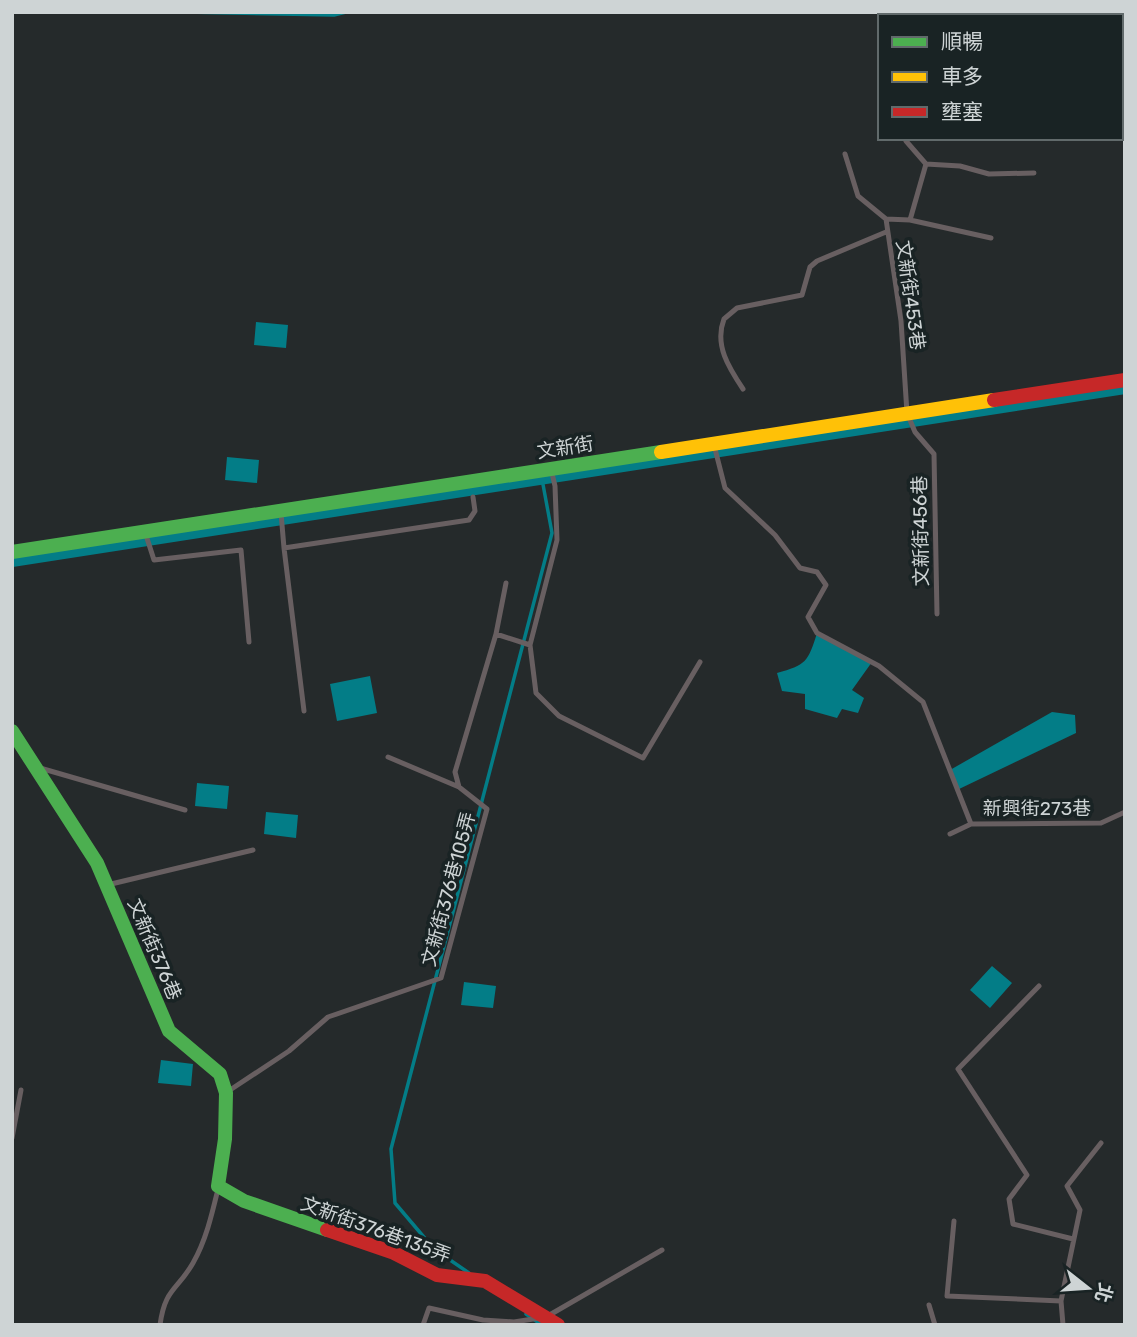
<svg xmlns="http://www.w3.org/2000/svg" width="1137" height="1337" font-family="Rubik,'Noto Sans TC',sans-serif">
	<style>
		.water { fill: #037d87 }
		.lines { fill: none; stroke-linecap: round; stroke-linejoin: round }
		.stream { stroke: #037d87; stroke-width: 3.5 }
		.canal { stroke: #037d87; stroke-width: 12 }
		.lane { stroke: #685f61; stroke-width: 5 }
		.fast { stroke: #4caf50; stroke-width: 14 }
		.slow { stroke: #ffc107; stroke-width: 14 }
		.jam { stroke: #c62828; stroke-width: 14 }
		.labels { text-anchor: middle; stroke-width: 7; stroke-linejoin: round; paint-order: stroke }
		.street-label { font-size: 19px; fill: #ced4d5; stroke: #192324 }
	</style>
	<rect width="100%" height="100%" fill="#252a2b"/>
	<path class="water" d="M 256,322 L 288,325 L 286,348 L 254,345 Z
		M 227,457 L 259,460 L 257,483 L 225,480 Z
		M 817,633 L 872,662 L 852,690 L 864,698 L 858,713 L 842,709 L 837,718 L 805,709 L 805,694 L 782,691 L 777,673 C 806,665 808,662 817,633 Z
		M 370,676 L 377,713 L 337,721 L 330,684 Z
		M 1052,712 L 1075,715 L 1076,733 L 957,790 L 950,770 Z
		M 197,783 L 229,786 L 227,809 L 195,806 Z
		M 266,812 L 298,815 L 296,838 L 264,834 Z
		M 992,966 L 1012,983 L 990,1008 L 970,990 Z
		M 464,982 L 496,986 L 493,1008 L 461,1005 Z
		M 161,1060 L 193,1064 L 191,1086 L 158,1083 Z"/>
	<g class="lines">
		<path class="stream" d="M 185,12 L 334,15 L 346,12
			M 469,1273 L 434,1249 L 395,1203 L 391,1149 L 552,533 L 542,479
			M 526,1314 L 542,1325"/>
		<path class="canal" d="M 12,561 L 1125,388"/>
		<path class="lane" d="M 906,141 L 926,164
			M 845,154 L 858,196 L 886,219 L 901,321 L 907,413 L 915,432 L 934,454 L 937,614
			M 886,219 L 910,220 L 991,238
			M 910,220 L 926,164 L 960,166 L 989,174 L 1034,173
			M 743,389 C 729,368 714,345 724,319 L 737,308 L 802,295 L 810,267 L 817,261 L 886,232
			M 714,445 L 725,488 L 775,535 L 800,568 L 817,572 L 826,585 L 808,617 L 817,633 L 879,666 L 923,702 L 971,824
			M 551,469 L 555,486 L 557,540 L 530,645 L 536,693 L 559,716 L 643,758 L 700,662
			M 281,513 L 284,548
			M 145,532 L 154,560 L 241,550 L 249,642
			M 496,634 L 530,645
			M 304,711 L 284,548 L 469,520 L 475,511 L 473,497
			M 388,757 L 459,787
			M 40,768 L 185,810
			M 950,834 L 971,824 L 1101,823 L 1125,812
			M 107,885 L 253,850
			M 1039,986 L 958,1069 L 1027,1175 L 1009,1199 L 1013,1224 L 1073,1239
			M 227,1092 L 289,1051 L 328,1017 L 441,978 L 487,809 L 459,787 L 455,772 L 496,634 L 506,583
			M 12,1138 L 21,1090
			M 954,1221 L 947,1296 L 1061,1301
			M 929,1305 L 935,1325
			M 160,1325 C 165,1288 177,1291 193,1263 C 206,1240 212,1214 218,1189
			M 423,1325 L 429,1308 L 483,1320 L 514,1322 L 546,1317 L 662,1250
			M 1063,1325 L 1061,1301 L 1080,1210 L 1067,1186 L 1101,1143"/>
		<path class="fast" d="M 12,552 L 661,452
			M 12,731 L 97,863 L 169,1031 L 220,1074 L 226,1093 L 225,1139 L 218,1186 L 244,1201 L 327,1230"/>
		<path class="slow" d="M 661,452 L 994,400"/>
		<path class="jam" d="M 994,400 L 1125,380
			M 327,1230 L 394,1253 L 437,1275 L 485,1281 L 558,1325"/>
	</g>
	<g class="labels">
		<g class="street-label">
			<text transform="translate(911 295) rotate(82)" y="7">文新街453巷</text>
			<text transform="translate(565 447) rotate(-9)" y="7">文新街</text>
			<text transform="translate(920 531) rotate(-91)" y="7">文新街456巷</text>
			<text x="1037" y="815">新興街273巷</text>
			<text transform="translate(448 889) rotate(-75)" y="7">文新街376巷105弄</text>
			<text transform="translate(155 949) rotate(67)" y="7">文新街376巷</text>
			<text transform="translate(376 1229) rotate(20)" y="7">文新街376巷135弄</text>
		</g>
	</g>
	<rect width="1137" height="1337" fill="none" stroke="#ced4d5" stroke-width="28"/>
	<rect x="878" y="14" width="245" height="126" fill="#192324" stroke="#616a6b" stroke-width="2"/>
	<rect x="892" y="37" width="35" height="10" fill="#4caf50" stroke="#616a6b" stroke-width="2"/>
	<text x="941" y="49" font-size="21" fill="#ced4d5">順暢</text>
	<rect x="892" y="72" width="35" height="10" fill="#ffc107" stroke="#616a6b" stroke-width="2"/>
	<text x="941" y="84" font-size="21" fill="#ced4d5">車多</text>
	<rect x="892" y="107" width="35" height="10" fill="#c62828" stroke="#616a6b" stroke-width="2"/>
	<text x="941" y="119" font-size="21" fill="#ced4d5">壅塞</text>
	<g transform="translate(1088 1288) rotate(107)" stroke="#192324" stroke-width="5" paint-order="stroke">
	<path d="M0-5L12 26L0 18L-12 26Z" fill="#ced4d5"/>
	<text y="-10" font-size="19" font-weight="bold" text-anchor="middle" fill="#ced4d5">北</text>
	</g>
</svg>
